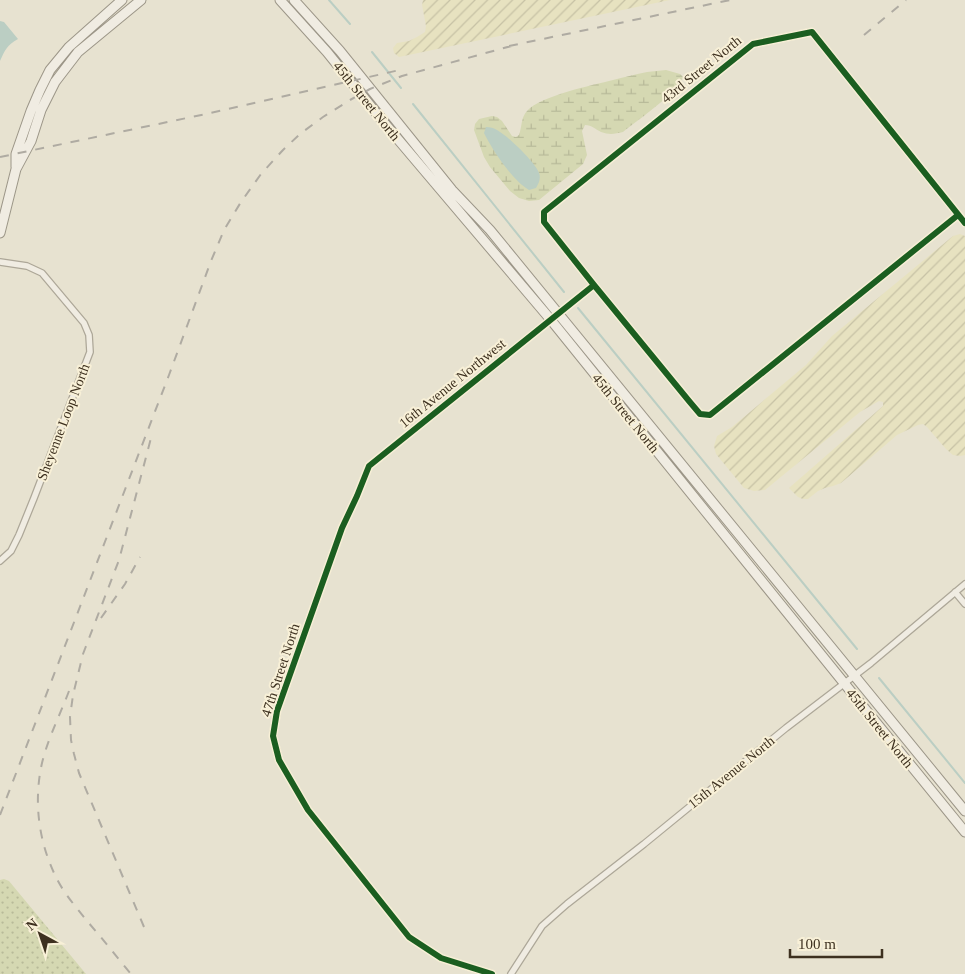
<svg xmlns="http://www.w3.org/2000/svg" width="965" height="974" font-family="Georgia,serif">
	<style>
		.farmland { fill: url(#farmland-furrows) }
		.grass { fill: url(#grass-dots) }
		.wetland { fill: url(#wetland-marsh) }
		.water { fill: #bbcec3 }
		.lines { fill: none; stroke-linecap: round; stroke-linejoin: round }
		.stream { stroke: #bbcec3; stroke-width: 2 }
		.street-casing { stroke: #ada798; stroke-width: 8 }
		.secondary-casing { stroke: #9c9688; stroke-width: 11 }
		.street { stroke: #f0ece2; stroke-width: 5.5 }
		.secondary { stroke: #f0ece2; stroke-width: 9 }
		.rail { stroke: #afaba2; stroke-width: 2; stroke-dasharray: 9 9; stroke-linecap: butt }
		.cycleway-casing { stroke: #f8f0d7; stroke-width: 9 }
		.cycleway { stroke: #1b5e20; stroke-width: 6 }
		.labels { text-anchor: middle; stroke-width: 4; stroke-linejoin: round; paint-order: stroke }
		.street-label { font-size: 14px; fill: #3d301f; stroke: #f8f0d7 }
	</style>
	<defs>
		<pattern id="farmland-furrows" width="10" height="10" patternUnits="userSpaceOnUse" patternTransform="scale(1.25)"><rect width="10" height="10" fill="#e7e2c0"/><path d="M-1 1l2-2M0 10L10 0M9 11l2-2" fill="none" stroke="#c7c2a5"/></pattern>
		<pattern id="grass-dots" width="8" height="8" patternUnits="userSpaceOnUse" patternTransform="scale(1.25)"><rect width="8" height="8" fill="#d5d8b2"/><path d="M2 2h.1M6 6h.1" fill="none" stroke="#b8ba99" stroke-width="1.8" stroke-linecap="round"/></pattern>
		<pattern id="wetland-marsh" width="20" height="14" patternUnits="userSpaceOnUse" patternTransform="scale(1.25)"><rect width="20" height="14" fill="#d5d8b2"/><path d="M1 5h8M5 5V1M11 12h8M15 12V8" fill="none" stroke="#b8ba99"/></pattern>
	</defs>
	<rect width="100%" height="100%" fill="#e7e2d0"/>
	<path class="farmland" d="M 423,0 L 670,0 L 399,57 L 394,53 L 393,48 L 397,43 L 409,41 L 417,37 L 425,32 L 426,26 L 422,5 Z
		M 960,234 L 965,236 L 965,455 L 960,456 L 953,455 L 946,449 L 927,427 L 923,424 L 918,425 L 897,435 L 841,483 L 833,486 L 825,488 L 818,491 L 808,499 L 803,499 L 798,497 L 789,488 L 883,406 L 883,402 L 879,401 L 860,412 L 765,490 L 754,491 L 744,488 L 716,454 L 714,446 L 717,436 L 732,427 L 806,365 L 832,336 L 953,236 Z"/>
	<path class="grass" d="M 4,879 L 9,881 L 86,974 L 0,974 L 0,880 Z"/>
	<path class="wetland" d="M 666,70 L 680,74 L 683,77 C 677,93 638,120 623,132 C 615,134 609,135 601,132 C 595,129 592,125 585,125 L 582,131 L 587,155 L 583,164 L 539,200 L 529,201 L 519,198 L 510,191 L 490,167 L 484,157 L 474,130 L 475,124 L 479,119 L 492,116 L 497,117 L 502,121 L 512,136 L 516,137 L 519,135 C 522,127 521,117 527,111 C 540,96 593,85 613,80 C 625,77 636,74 647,72 C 653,71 660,71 666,70 Z"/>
	<path class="water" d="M 0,21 L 4,22 L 18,39 C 7,45 5,50 0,61 Z
		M 486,127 C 490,127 494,128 497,130 C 508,136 535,162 539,173 C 541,178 539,183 536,188 L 529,190 C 512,180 493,151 484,133 Z"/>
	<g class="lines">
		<path class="stream" d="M 329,0 L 350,24
			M 372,52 L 401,88
			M 413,104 L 564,292
			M 578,308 L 857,649
			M 879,678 L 965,783"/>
		<g class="street-casing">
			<path id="street" d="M 958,215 L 710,415 L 700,414 L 689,401 L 594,285 L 544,222 L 544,212 L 753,44 L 812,32 L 965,223
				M 0,262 L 27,266 L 42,273 L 84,323 L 89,335 L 90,352 L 34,498 L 19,535 L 11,551 L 0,561
				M 955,592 L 965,604
				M 492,974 L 441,958 L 409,937 L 308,810 L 279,760 L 273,736 L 277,711 L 342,528 L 357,496 L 369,466 L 594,285
				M 511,974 L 542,926 L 567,904 L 644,844 L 786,728 L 871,663 L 965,584"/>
		</g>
		<g class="secondary-casing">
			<path id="secondary" d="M 280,0 L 327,52 L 385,124 L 551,320 L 844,683 L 965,832
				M 294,0 L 340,51 L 452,190 L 490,230 L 965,811
				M 16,167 L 16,154 L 31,111 L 40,90 L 50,70 L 69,47 L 122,0
				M 0,233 L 16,169 L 31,141 L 41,110 L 55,82 L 78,52 L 141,0"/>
		</g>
		<use href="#street" class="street"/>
		<use href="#secondary" class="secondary"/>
		<path class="rail" d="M 864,35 L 906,0
			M 509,46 L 730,0
			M 0,157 L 206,114 L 404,69
			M 101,618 L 125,584 L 140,557
			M 69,691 C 60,715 48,738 42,763 C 33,803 39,845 58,881 C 66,896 77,908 87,921 C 102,938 116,956 131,974
			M 0,815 L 169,375 L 211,261 L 224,230 L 241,202 L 261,174 L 283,150 L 300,134 L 323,117 L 350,100 L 370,89 L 402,76 L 515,45
			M 144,927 L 79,773 L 74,754 L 71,740 L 70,717 L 73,695 L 83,654 L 119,560 L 151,438"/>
		<g class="cycleway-casing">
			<path id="cycleway" d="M 958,215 L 710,415 L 700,414 L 689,401 L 594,285 L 544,222 L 544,212 L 753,44 L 812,32 L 965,223
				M 492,974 L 441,958 L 409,937 L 308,810 L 279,760 L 273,736 L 277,711 L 342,528 L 357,496 L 369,466 L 594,285"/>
		</g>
		<use href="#cycleway" class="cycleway"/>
	</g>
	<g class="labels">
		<g class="street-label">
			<text transform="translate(701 69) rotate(-39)" y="5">43rd Street North</text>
			<text transform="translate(367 101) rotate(51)" y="5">45th Street North</text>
			<text transform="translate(452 383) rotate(-39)" y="5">16th Avenue Northwest</text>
			<text transform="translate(626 413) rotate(51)" y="5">45th Street North</text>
			<text transform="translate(63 422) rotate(-69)" y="5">Sheyenne Loop North</text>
			<text transform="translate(280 670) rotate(-72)" y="5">47th Street North</text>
			<text transform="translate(880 728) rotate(51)" y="5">45th Street North</text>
			<text transform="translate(731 772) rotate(-39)" y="5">15th Avenue North</text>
		</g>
	</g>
	<g transform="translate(40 934) rotate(320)" stroke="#f8f0d7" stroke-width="4" paint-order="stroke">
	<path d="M0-4L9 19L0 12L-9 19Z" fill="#3d301f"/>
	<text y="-8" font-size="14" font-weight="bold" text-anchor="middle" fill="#3d301f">N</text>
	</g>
	<path d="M790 949v8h92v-8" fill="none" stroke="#3d301f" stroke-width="2.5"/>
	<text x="798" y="949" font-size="15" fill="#3d301f" stroke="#f8f0d7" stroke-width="4" paint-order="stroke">100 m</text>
</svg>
